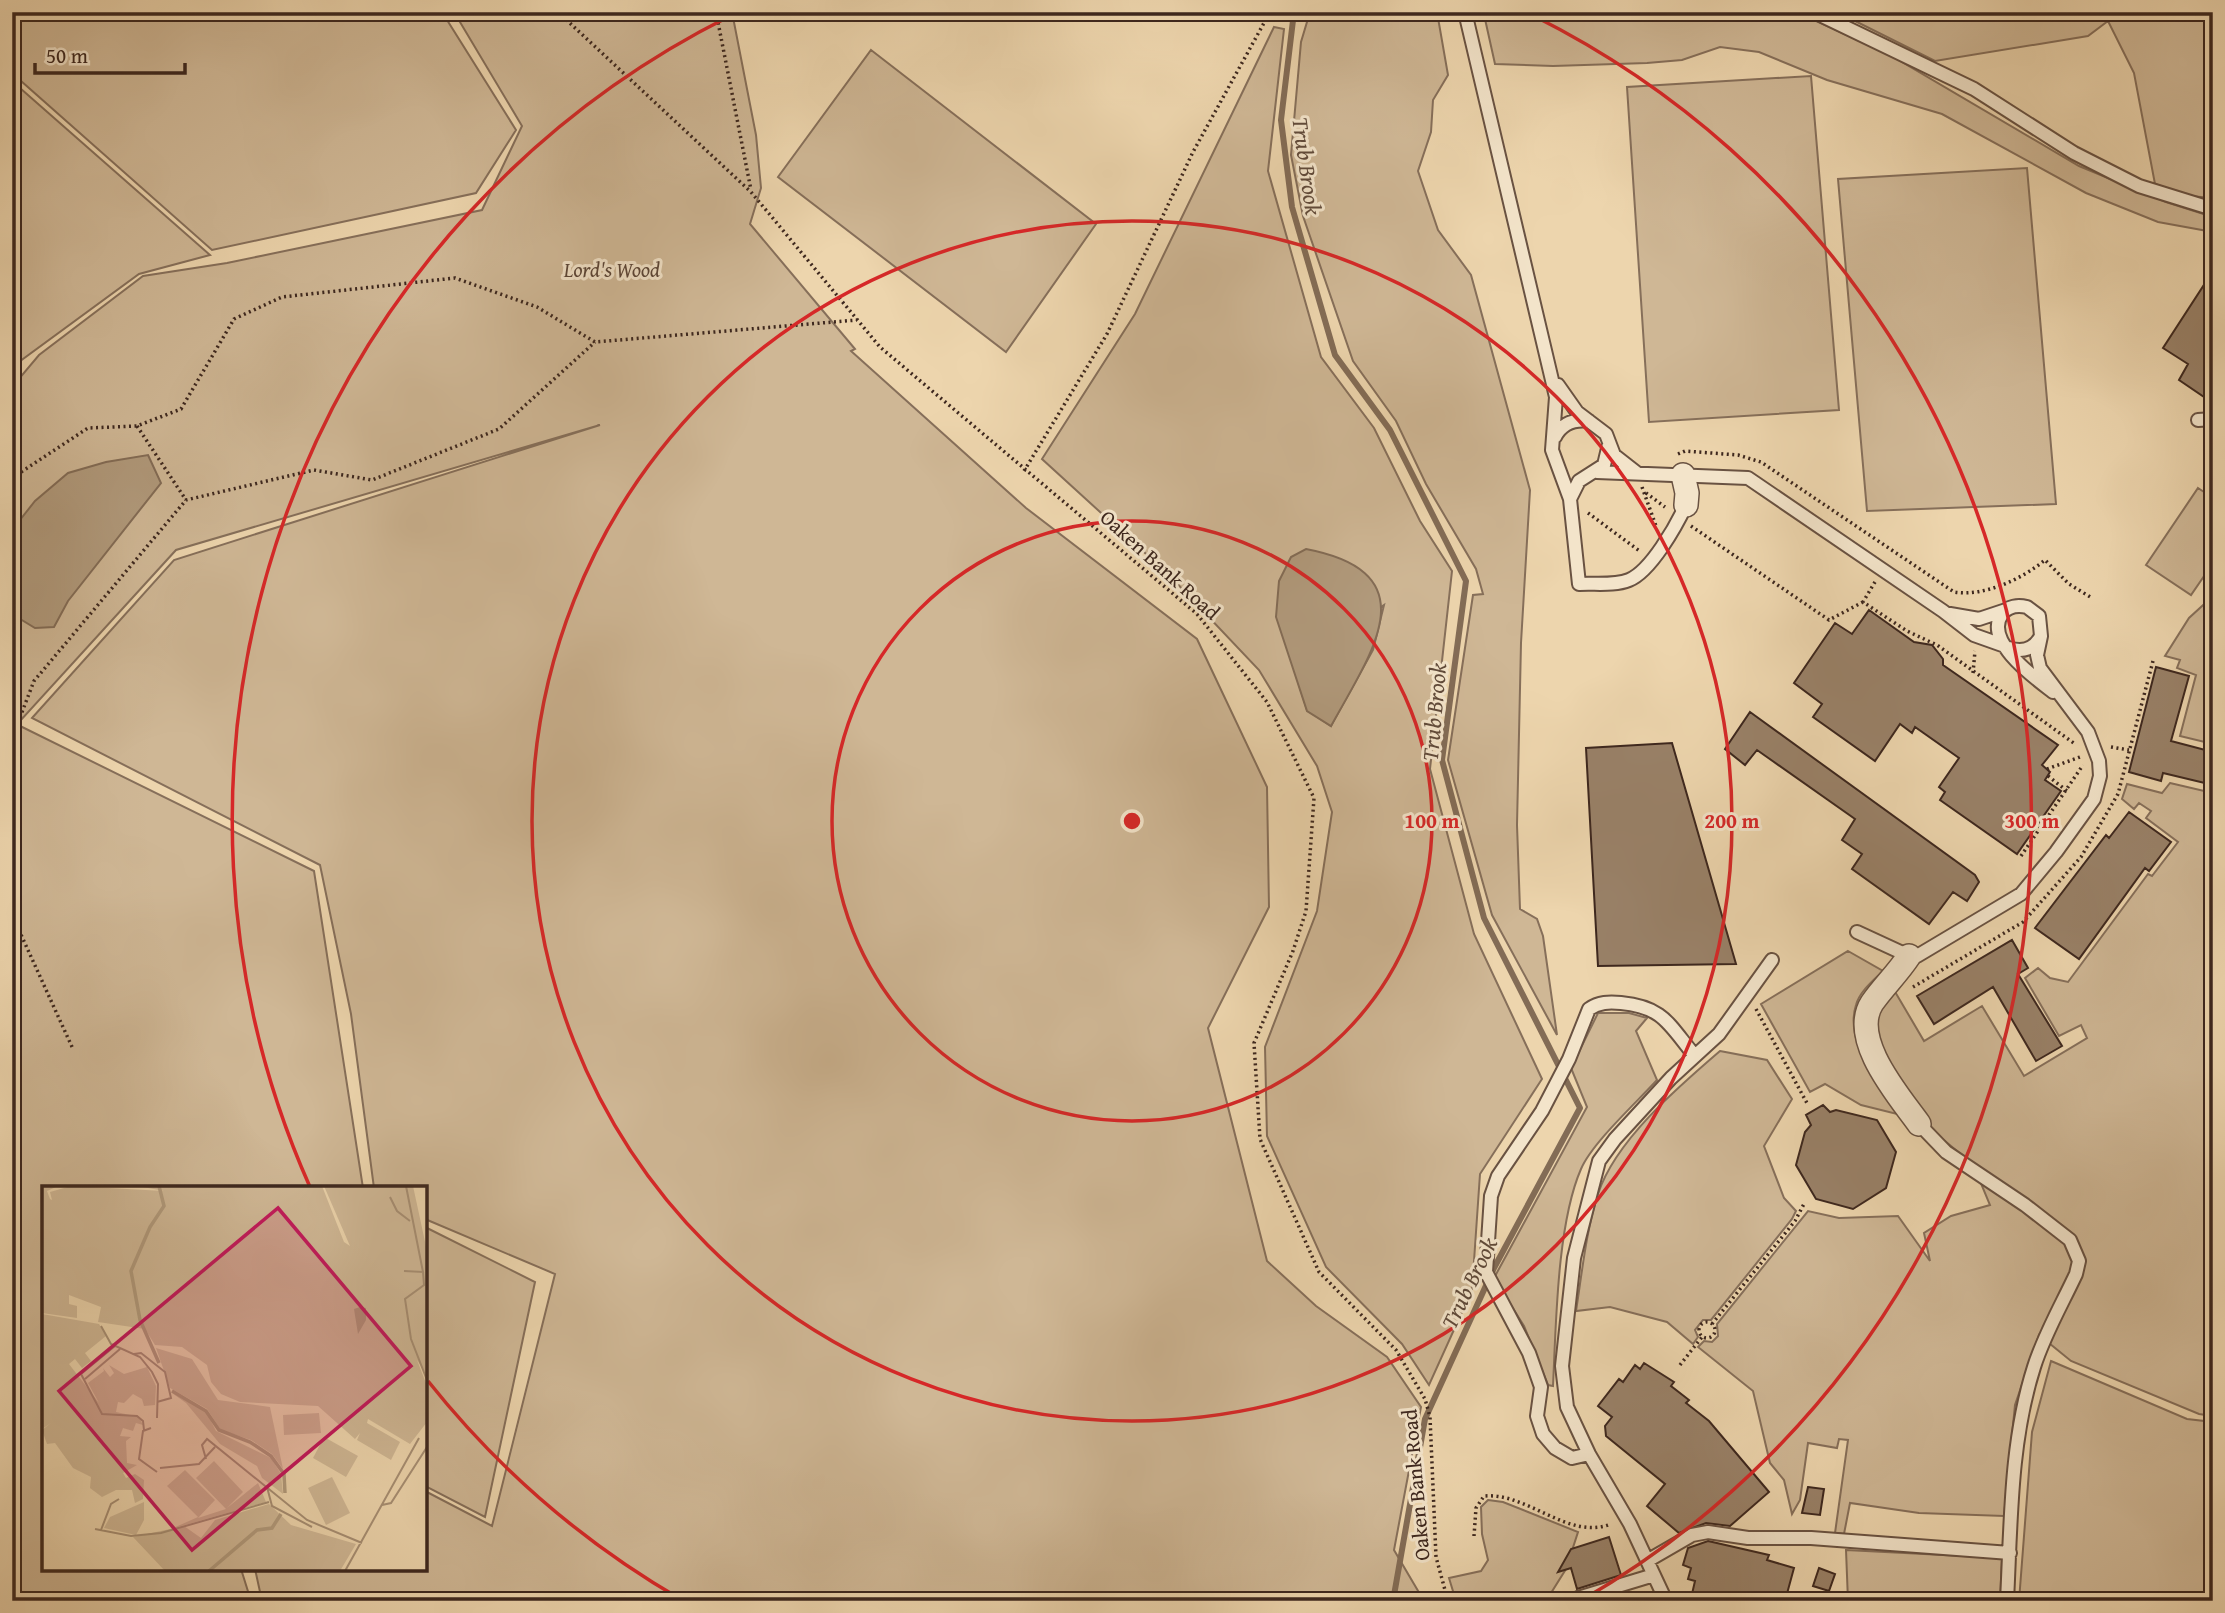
<svg xmlns="http://www.w3.org/2000/svg" width="2225" height="1613" font-family="'Gentium Book Plus',serif">
	<style>
		.green { fill: #cfb795; stroke: #866f5a; stroke-width: 2; fill-rule: evenodd }
		.water { fill: #b19a7c; stroke: #836c56; stroke-width: 2 }
		.lines { fill: none; stroke-linecap: round; stroke-linejoin: round }
		.stream { stroke: #836c56; stroke-width: 6 }
		.building { fill: #998168; stroke: #3d271e; stroke-width: 2 }
		.lane-casing { stroke: #695242; stroke-width: 16 }
		.street-casing { stroke: #695242; stroke-width: 26 }
		.path { stroke: #3d271e; stroke-width: 3.5; stroke-dasharray: 2 3.5; stroke-linecap: butt }
		.lane { stroke: #f3e4ca; stroke-width: 12 }
		.street { stroke: #f3e4ca; stroke-width: 23 }
		.ring { fill: none; stroke: #d62828; stroke-width: 3.5 }
		.labels { text-anchor: middle; stroke-width: 6; stroke-linejoin: round; paint-order: stroke }
		.park-label { font-size: 21px; font-style: italic; fill: #5a4436; stroke: #f3e4ca }
		.street-label { font-size: 21px; fill: #3d271e; stroke: #f3e4ca }
		.water-label { font-size: 23px; font-style: italic; fill: #604a3a; stroke: #f3e4ca }
		.inset-river { fill: none; stroke: #b19a7c; stroke-width: 3.5 }
		.inset-road { fill: none; stroke: #a78f74; stroke-width: 2 }
		.view { fill: #c2185b; fill-opacity: 0.15; stroke: #c2185b; stroke-width: 3.5 }
		.inset-edge { fill: none; stroke: #3d271e; stroke-width: 3.5 }
		.centre { fill: #d62828; stroke: #f3e4ca; stroke-width: 3.5 }
		.ring-label { font-size: 21px; text-anchor: middle; font-weight: bold; fill: #d62828; stroke: #f3e4ca; stroke-width: 6; stroke-linejoin: round; paint-order: stroke }
	</style>
	<rect width="100%" height="100%" fill="#edd5ad"/>
	<filter id="stains"><feTurbulence type="fractalNoise" baseFrequency=".00286" numOctaves="4"/><feColorMatrix values="0 0 0 0 .2 0 0 0 0 .09 0 0 0 0 .02 0 0 0 .5 -.17"/></filter>
	<radialGradient id="worn" r=".72"><stop offset=".6" stop-color="#630" stop-opacity="0"/><stop offset="1" stop-color="#630" stop-opacity=".3"/></radialGradient>
	<path class="green" d="M 12,12 L 442,12 L 516,130 L 476,193 L 212,250 L 12,73 Z
		M 454,12 L 732,12 L 756,135 L 761,188 L 750,224 L 855,349 L 851,351 L 1026,508 L 1197,639 L 1267,787 L 1269,907 L 1208,1028 L 1267,1261 L 1316,1306 L 1387,1357 L 1421,1407 L 1394,1550 L 1424,1601 L 262,1601 L 255,1569 L 425,1569 L 425,1491 L 492,1526 L 555,1274 L 425,1219 L 425,1188 L 374,1188 L 351,1014 L 320,865 L 32,718 L 174,560 L 600,425 L 176,550 L 21,720 L 21,630 L 12,628 L 12,387 L 39,355 L 143,276 L 227,263 L 482,210 L 522,126 Z
		M 1310,12 L 1437,12 L 1448,75 L 1433,100 L 1431,132 L 1418,171 L 1438,230 L 1471,275 L 1530,490 L 1521,643 L 1517,825 L 1520,909 L 1537,919 L 1543,936 L 1557,1035 L 1492,915 L 1448,760 L 1473,595 L 1483,594 L 1476,569 L 1426,484 L 1396,421 L 1353,361 L 1303,216 L 1291,155 L 1301,42 Z
		M 1488,12 L 1797,12 L 1890,55 L 2079,166 L 2166,202 L 2213,217 L 2213,232 L 2158,222 L 2086,193 L 1942,114 L 1827,80 L 1759,52 L 1720,47 L 1682,60 L 1647,63 L 1553,66 L 1495,64 L 1485,19 Z
		M 1837,12 L 2213,12 L 2213,198 L 2189,196 L 2155,184 L 2134,73 L 2108,21 L 2088,36 L 1935,61 Z
		M 1274,27 L 1284,29 L 1268,171 L 1321,357 L 1374,428 L 1420,521 L 1452,571 L 1430,769 L 1474,934 L 1542,1079 L 1480,1174 L 1472,1290 L 1429,1385 L 1402,1344 L 1326,1267 L 1267,1136 L 1265,1047 L 1317,911 L 1332,812 L 1317,766 L 1259,670 L 1168,574 L 1042,459 L 1135,314 ZM 1384,605 L 1373,650 L 1331,726 L 1307,710 L 1293,666 Z
		M 871,50 L 1096,224 L 1006,352 L 778,177 Z
		M 1811,76 L 1839,410 L 1649,422 L 1627,87 Z
		M 12,81 L 210,255 L 139,274 L 12,367 Z
		M 2027,168 L 2056,504 L 1867,511 L 1838,179 Z
		M 2198,488 L 2213,498 L 2213,563 L 2191,595 L 2146,565 Z
		M 2213,596 L 2213,744 L 2180,736 L 2196,675 L 2177,668 L 2180,660 L 2165,656 L 2189,618 Z
		M 12,722 L 314,871 L 363,1188 L 44,1188 L 44,1569 L 241,1569 L 251,1601 L 12,1601 Z
		M 2170,783 L 2213,793 L 2213,1416 L 2199,1414 L 2071,1361 L 2039,1335 L 2015,1405 L 2004,1516 L 1919,1513 L 1850,1503 L 1844,1534 L 1835,1533 L 1848,1440 L 1839,1439 L 1837,1448 L 1808,1443 L 1800,1500 L 1792,1514 L 1784,1480 L 1770,1463 L 1753,1391 L 1698,1347 L 1704,1341 L 1712,1342 L 1718,1336 L 1717,1324 L 1808,1211 L 1839,1218 L 1898,1216 L 1930,1261 L 1924,1233 L 1951,1216 L 1990,1205 L 1973,1164 L 1923,1123 L 1878,1057 L 1871,1021 L 1894,990 L 1924,1041 L 1982,1006 L 2024,1076 L 2087,1038 L 2081,1025 L 2059,1036 L 2025,978 L 2038,968 L 2050,978 L 2068,982 L 2148,874 L 2152,876 L 2178,842 L 2146,818 L 2151,811 L 2139,803 L 2134,809 L 2122,799 L 2127,784 L 2162,793 Z
		M 1848,951 L 1883,971 C 1874,980 1860,991 1856,1005 C 1844,1042 1879,1084 1897,1114 L 1861,1105 L 1825,1084 L 1810,1092 L 1761,1004 Z
		M 1598,1013 L 1629,1013 L 1647,1018 L 1636,1031 L 1657,1080 C 1637,1102 1592,1143 1581,1169 C 1557,1224 1556,1325 1553,1386 L 1548,1385 L 1524,1326 L 1494,1278 L 1587,1107 L 1571,1068 Z
		M 1720,1051 L 1767,1060 L 1792,1099 L 1764,1146 L 1784,1198 L 1796,1211 L 1792,1219 L 1711,1320 L 1703,1320 L 1695,1330 L 1698,1337 L 1693,1344 L 1667,1322 L 1610,1307 L 1576,1311 C 1582,1273 1586,1231 1598,1194 C 1615,1141 1678,1087 1720,1051 Z
		M 425,1227 L 535,1282 L 485,1517 L 425,1486 Z
		M 2051,1361 L 2187,1419 L 2213,1422 L 2213,1601 L 2019,1601 L 2032,1432 Z
		M 1488,1500 L 1503,1502 L 1578,1532 L 1566,1569 L 1546,1601 L 1456,1601 L 1449,1578 L 1481,1571 L 1488,1560 L 1482,1534 L 1481,1507 Z
		M 1846,1550 L 2002,1558 L 2000,1601 L 1848,1601 Z"/>
	<path class="water" d="M 148,455 L 161,483 L 68,601 L 54,627 L 35,628 L 12,614 L 12,530 L 35,501 L 68,473 L 106,462 Z
		M 1306,549 C 1431,573 1371,653 1331,726 L 1307,711 L 1276,617 L 1279,581 L 1291,557 Z"/>
	<g class="lines">
		<path class="stream" d="M 1294,12 L 1281,120 L 1292,207 L 1335,355 L 1390,430 L 1466,581 L 1442,760 L 1484,918 L 1580,1108 L 1494,1268 L 1425,1419 L 1393,1601"/>
	</g>
	<path class="building" d="M 2213,271 L 2213,403 L 2179,380 L 2188,364 L 2163,348 Z
		M 1869,610 L 1914,642 L 1932,645 L 1943,659 L 1943,665 L 2058,745 L 2042,765 L 2050,772 L 2045,780 L 2061,791 L 2017,854 L 1940,800 L 1945,792 L 1939,787 L 1959,758 L 1915,727 L 1912,733 L 1900,724 L 1875,761 L 1813,717 L 1822,704 L 1794,683 L 1835,623 L 1852,634 Z
		M 2156,667 L 2189,676 L 2171,741 L 2213,752 L 2213,785 L 2163,773 L 2161,781 L 2129,772 Z
		M 1750,712 L 1975,875 L 1979,882 L 1967,901 L 1953,892 L 1929,924 L 1852,869 L 1862,854 L 1842,840 L 1855,819 L 1757,750 L 1745,765 L 1725,749 Z
		M 1672,743 L 1736,964 L 1598,966 L 1586,748 Z
		M 2129,812 L 2171,842 L 2149,871 L 2145,868 L 2079,959 L 2035,928 L 2106,835 L 2109,838 Z
		M 2012,940 L 2028,968 L 2018,974 L 2062,1046 L 2036,1061 L 1993,987 L 1934,1024 L 1917,996 Z
		M 1823,1105 L 1830,1112 L 1836,1110 L 1877,1120 L 1896,1152 L 1886,1188 L 1853,1209 L 1816,1199 L 1796,1165 L 1805,1132 L 1811,1125 L 1806,1115 Z
		M 1644,1363 L 1674,1382 L 1671,1386 L 1689,1400 L 1686,1403 L 1709,1421 L 1769,1492 L 1730,1526 L 1706,1523 L 1679,1533 L 1647,1506 L 1665,1484 L 1606,1436 L 1605,1426 L 1612,1417 L 1598,1406 L 1619,1379 L 1623,1382 L 1635,1365 L 1640,1369 Z
		M 1808,1487 L 1824,1489 L 1820,1515 L 1802,1513 Z
		M 1609,1537 L 1621,1575 L 1577,1589 L 1571,1568 L 1558,1572 L 1571,1549 Z
		M 1708,1541 L 1769,1555 L 1767,1560 L 1794,1568 L 1785,1601 L 1717,1601 L 1692,1594 L 1695,1581 L 1688,1579 L 1691,1568 L 1683,1565 L 1688,1548 Z
		M 1819,1568 L 1835,1574 L 1829,1591 L 1813,1586 Z"/>
	<g class="lines">
		<g class="lane-casing">
			<path id="lane" d="M 1465,12 L 1556,397 L 1552,450 L 1570,499 L 1579,584 C 1595,583 1614,586 1629,580 C 1651,571 1676,526 1686,505
				M 1814,12 L 1974,89 L 2074,153 L 2139,186 L 2213,209
				M 1558,385 L 1577,412 L 1606,434 L 1614,455 L 1637,473
				M 2198,420 L 2213,419
				M 1555,437 C 1562,423 1574,419 1589,421
				M 1597,472 L 1748,478 L 1943,611 L 1974,635 L 2005,646
				M 1570,499 L 1579,481 L 1604,465 L 1609,444
				M 1950,614 L 1979,619 L 2006,610
				M 2009,648 C 2023,653 2034,649 2041,636 L 2039,616 L 2027,607 C 2018,605 2008,606 2002,614 C 1983,641 2035,678 2053,692
				M 1857,932 L 1909,956 L 1917,956 L 2021,894 L 2056,852 L 2094,799 L 2100,776 L 2099,761 L 2088,732 L 2040,668 L 2037,655 L 2041,636
				M 1919,1124 L 1946,1152 L 2025,1205 L 2070,1240 L 2079,1261 L 2076,1274 C 2062,1304 2044,1335 2034,1367 C 2010,1442 2011,1523 2007,1601
				M 1589,1454 L 1572,1458 L 1555,1448 L 1543,1434 L 1537,1416 L 1541,1387 L 1529,1353 L 1486,1272 L 1491,1196 L 1498,1176 L 1542,1111 L 1569,1059 L 1589,1009 C 1599,1002 1609,1002 1621,1003 C 1664,1007 1669,1025 1695,1056
				M 1647,1561 L 1692,1535 L 1708,1532 L 1748,1538 L 1811,1538 L 2010,1553
				M 1578,1598 L 1654,1575
				M 1665,1599 L 1686,1601
				M 1666,1601 L 1630,1524 L 1589,1454 L 1567,1407 L 1562,1366 L 1574,1258 L 1599,1161 L 1615,1139 L 1671,1078 L 1719,1034 L 1772,960"/>
		</g>
		<g class="street-casing">
			<path id="street" d="M 1683,475 L 1687,493 L 1686,505
				M 1909,956 C 1898,973 1883,987 1872,1003 C 1849,1039 1899,1096 1919,1124"/>
		</g>
		<path class="path" d="M 558,12 L 751,192 L 880,347 L 1197,614 L 1267,702 L 1314,798 L 1306,911 L 1293,951 L 1254,1043 L 1260,1139 L 1319,1272 L 1396,1350 L 1425,1399 L 1430,1417 L 1436,1557 L 1448,1601
			M 716,12 L 751,190
			M 137,426 L 186,500
			M 1678,454 L 1685,451 L 1738,455 L 1761,462 L 1954,592 C 1984,597 2022,579 2045,560 L 2069,584 L 2092,598
			M 1024,471 L 1107,334 L 1193,152 L 1270,12
			M 12,478 L 88,428 L 137,426 L 181,409 L 234,319 L 282,297 L 455,278 L 537,307 L 595,342 L 857,320
			M 1642,487 L 1656,526
			M 1646,493 L 1665,507
			M 1588,513 L 1641,552
			M 1691,526 L 1829,620 L 1863,602
			M 1875,582 L 1863,602 L 1907,631 L 1937,645 L 2075,744
			M 1973,673 L 1975,651
			M 12,738 L 34,681 L 186,500 L 314,470 L 372,480 L 499,429 L 595,342
			M 2111,747 L 2129,750
			M 2047,769 L 2080,757
			M 2048,776 L 2067,791
			M 2021,856 L 2083,765
			M 12,915 L 73,1049
			M 1913,987 L 2023,922 L 2081,857 L 2118,794 L 2153,661
			M 1756,1009 L 1808,1105
			M1699 1330a8 8 0 1 1 16 0a8 8 0 1 1-16 0Z
			M 1712,1324 L 1795,1221 L 1805,1202
			M 1680,1365 L 1702,1337
			M 1474,1536 L 1476,1508 L 1484,1496 C 1528,1492 1568,1541 1611,1524"/>
		<use href="#lane" class="lane"/>
		<use href="#street" class="street"/>
	</g>
	<g class="ring">
		<circle cx="1132" cy="821" r="300"/>
		<circle cx="1132" cy="821" r="600"/>
		<path d="M682 1600A900 900 0 0 1 428 1381M310 1187A900 900 0 0 1 730 16M1534 16A900 900 0 0 1 1582 1600"/>
	</g>
	<g class="labels">
		<g class="park-label">
			<text x="612" y="277">Lord's Wood</text>
		</g>
		<g class="street-label">
			<text transform="translate(1160 565) rotate(42)" y="7">Oaken Bank Road</text>
			<text transform="translate(1416 1485) rotate(-95)" y="7">Oaken Bank Road</text>
		</g>
		<g class="water-label">
			<text transform="translate(1307 166) rotate(82)" y="8">Trub Brook</text>
			<text transform="translate(1434 712) rotate(-85)" y="8">Trub Brook</text>
			<text transform="translate(1469 1283) rotate(-64)" y="8">Trub Brook</text>
		</g>
	</g>
	<g transform="translate(42 1186)">
		<rect width="385" height="385" fill="#edd5ad"/>
		<path d="M 0,0 L 14,1 L 5,5 L 8,13 L 10,14 L 8,6 L 29,0 L 122,5 L 96,0 L 280,0 L 302,56 L 308,60 L 282,0 L 371,0 L 385,65 L 385,190 L 375,174 L 385,200 L 385,236 L 368,258 L 326,233 L 325,237 L 358,256 L 349,274 L 315,254 L 318,247 L 313,253 L 276,220 L 198,216 L 179,208 L 169,196 L 165,179 L 140,161 L 113,159 L 103,143 L 56,136 L 59,121 L 27,109 L 27,118 L 35,120 L 35,132 L 0,127 ZM 0,128 L 57,138 L 64,150 L 43,167 L 49,175 L 40,182 L 33,173 L 27,178 L 57,217 L 46,197 L 62,185 L 61,182 L 68,191 L 72,187 L 67,179 L 82,188 L 105,181 L 114,200 L 113,219 L 102,220 L 100,213 L 91,208 L 82,217 L 76,216 L 74,226 L 97,231 L 101,239 L 94,237 L 91,245 L 81,242 L 78,250 L 89,251 L 84,255 L 85,277 L 95,279 L 81,287 L 84,292 L 93,288 L 102,294 L 101,313 L 93,317 L 90,304 L 74,304 L 60,311 L 48,302 L 49,291 L 31,282 L 13,257 L 5,258 L 0,244 L 9,237 L 0,243 ZM 114,162 L 150,173 L 176,214 L 228,221 L 241,283 L 230,268 L 209,254 L 179,244 L 165,223 L 128,202 ZM 130,207 L 164,225 L 174,245 L 229,272 L 239,288 L 241,308 L 220,292 L 215,280 L 178,258 L 144,217 ZM 277,227 L 279,247 L 242,249 L 241,229 ZM 282,251 L 316,270 L 304,291 L 271,272 ZM 172,275 L 201,306 L 185,322 L 216,297 L 224,316 L 129,343 L 156,331 L 125,300 L 143,284 L 173,314 L 156,332 L 184,323 L 154,292 ZM 290,291 L 308,327 L 284,339 L 266,302 ZM 102,316 L 102,334 L 94,349 L 62,342 L 68,331 ZM 227,318 L 249,339 L 314,358 L 298,385 L 123,385 L 91,351 L 142,340 L 159,352 L 173,334 Z" fill="#cfb795"/>
		<path d="M 318,121 L 324,122 L 324,134 L 316,148 L 312,123 Z" fill="#b19a7c"/>
		<path class="inset-river" d="M 117,177 L 98,134 L 89,85 L 108,41 L 122,20 L 117,0M 130,205 L 164,225 L 177,244 L 208,256 L 229,270 L 242,288 L 243,307M 167,385 L 215,344 L 230,342 L 239,328"/>
		<path class="inset-road" d="M 348,11 L 355,25 L 368,35M 362,85 L 381,86 L 364,0M 381,86 L 382,99 L 363,113 L 369,153 L 385,194M 59,140 L 69,158 L 98,171 L 110,186 L 116,198 L 115,232M 73,160 L 39,188 L 60,228 L 95,230 L 101,235 L 102,244M 92,168 L 99,167 L 123,186 L 129,212 L 115,216M 43,193 L 78,163M 109,242 L 101,245 L 97,273 L 115,286M 164,273 L 160,259 L 165,253 L 265,334 L 320,357M 118,282 L 157,278 L 173,261M 225,301 L 230,320 L 270,341M 340,319 L 349,317 L 385,261M 53,343 L 89,350 L 119,347 L 227,316M 59,344 L 69,318 L 77,313M 303,385 L 377,252"/>
		<path class="view" d="M 236,22 L 369,180 L 150,364 L 17,205 Z"/>
		<rect width="385" height="385" class="inset-edge"/>
	</g>
	<circle cx="1132" cy="821" r="10" class="centre"/>
	<g class="ring-label">
		<text x="1432" y="828">100 m</text>
		<text x="1732" y="828">200 m</text>
		<text x="2032" y="828">300 m</text>
	</g>
	<rect width="2225" height="1613" fill="none" stroke="#edd5ad" stroke-width="42"/>
	<rect x="14" y="14" width="2197" height="1585" fill="none" stroke="#3d271e" stroke-width="3.5"/>
	<rect x="21" y="21" width="2183" height="1571" fill="none" stroke="#3d271e" stroke-width="2"/>
	<path d="M35 63v10h150v-10" fill="none" stroke="#3d271e" stroke-width="3.5"/>
	<text x="46" y="63" font-size="21" fill="#3d271e" stroke="#f3e4ca" stroke-width="5" paint-order="stroke">50 m</text>
	<rect width="100%" height="100%" filter="url(#stains)"/>
	<rect width="100%" height="100%" fill="url(#worn)"/>
</svg>
